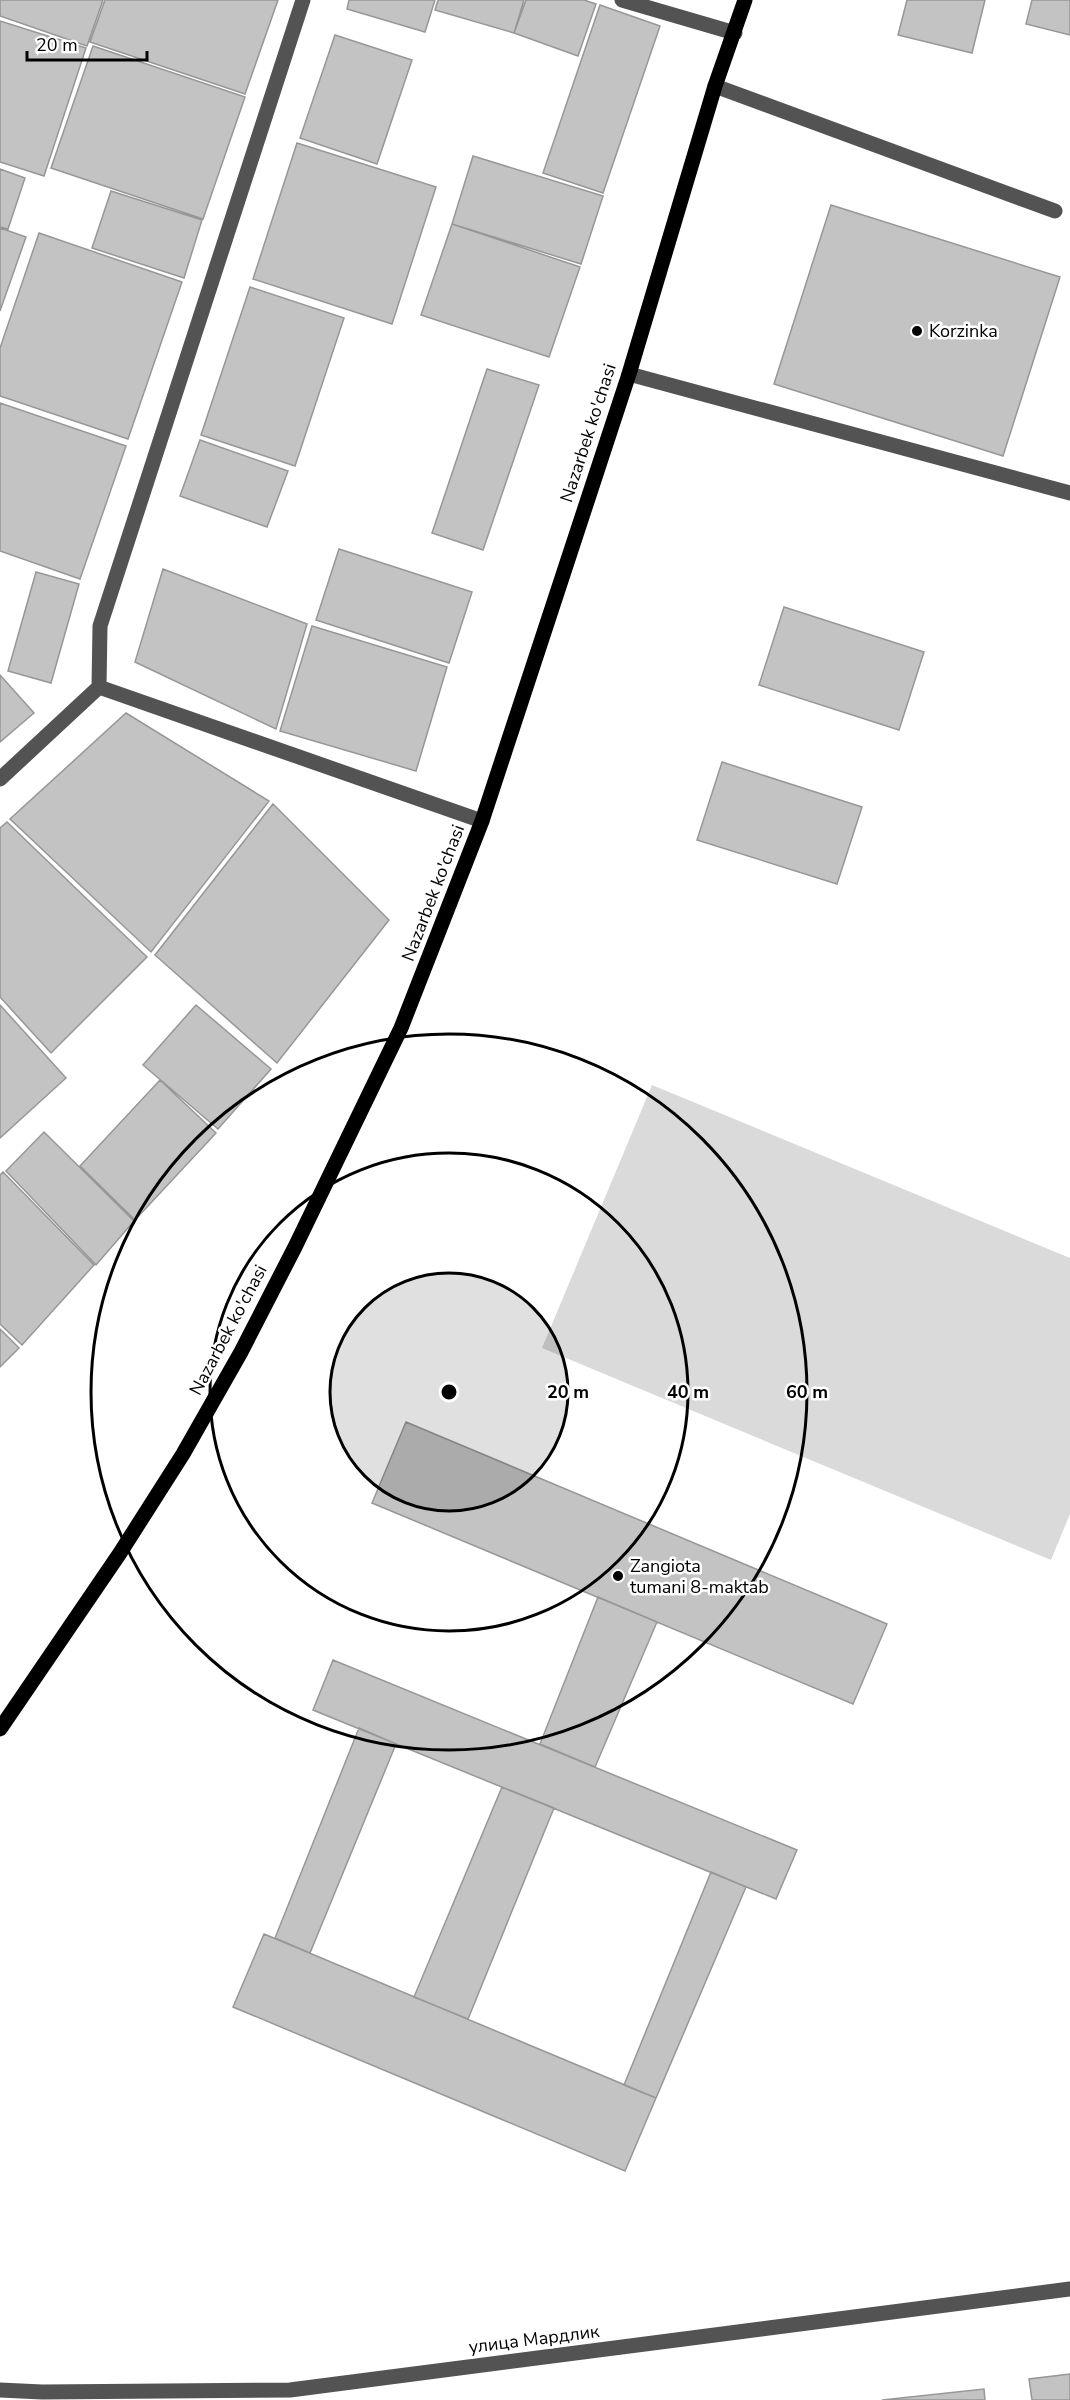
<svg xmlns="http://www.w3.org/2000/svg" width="1070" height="2400" font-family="'Nunito Sans',sans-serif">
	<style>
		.green { fill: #dadada }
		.building { fill: #c3c3c3; stroke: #979797; stroke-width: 1.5 }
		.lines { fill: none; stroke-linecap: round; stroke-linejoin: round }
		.minor { stroke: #535353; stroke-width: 15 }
		.major { stroke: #000; stroke-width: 15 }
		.ring { fill: none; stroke: #000; stroke-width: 3 }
		.poi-dot { fill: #000; stroke: #fff; stroke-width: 2 }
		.labels { text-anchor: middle; stroke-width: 5; stroke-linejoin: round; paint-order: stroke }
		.poi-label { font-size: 18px; fill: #000; stroke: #fff; text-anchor: start }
		.street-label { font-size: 18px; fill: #000; stroke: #fff }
		.centre { fill: #000; stroke: #fff; stroke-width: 3 }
		.ring-label { font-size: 18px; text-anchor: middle; font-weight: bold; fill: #000; stroke: #fff; stroke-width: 5; stroke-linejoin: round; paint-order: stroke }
	</style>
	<rect width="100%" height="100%" fill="#fff"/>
	<path class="green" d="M 652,1085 L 1070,1258 L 1070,1514 L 1051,1560 L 542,1348 Z"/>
	<path class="building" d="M 0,0 L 103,0 L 87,46 L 0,16 Z
		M 105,0 L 278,0 L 245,94 L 90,42 Z
		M 349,0 L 435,0 L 425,32 L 347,9 Z
		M 438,0 L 524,0 L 514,33 L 435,10 Z
		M 526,0 L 584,0 L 596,4 L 578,56 L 514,33 Z
		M 907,0 L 985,0 L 972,53 L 898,35 Z
		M 1032,0 L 1070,0 L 1070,35 L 1026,24 Z
		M 600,5 L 660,26 L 603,193 L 543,173 Z
		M 0,21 L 86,48 L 44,176 L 0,162 Z
		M 335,35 L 412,60 L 377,164 L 300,138 Z
		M 93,46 L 245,97 L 203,219 L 51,168 Z
		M 297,143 L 436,187 L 392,324 L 253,279 Z
		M 473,156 L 603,196 L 581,264 L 452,224 Z
		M 0,169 L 25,178 L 8,229 L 0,227 Z
		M 111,191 L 202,220 L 184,278 L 92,248 Z
		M 831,205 L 1060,277 L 1003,456 L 774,384 Z
		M 452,224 L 580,267 L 549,357 L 421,315 Z
		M 0,228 L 26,237 L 0,311 Z
		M 39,233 L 182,282 L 128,439 L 0,396 L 0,348 Z
		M 250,287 L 344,318 L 295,466 L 201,435 Z
		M 487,369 L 539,385 L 483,550 L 432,533 Z
		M 0,403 L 126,446 L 80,579 L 0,551 Z
		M 200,440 L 288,471 L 267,527 L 180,496 Z
		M 339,549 L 472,592 L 449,663 L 316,620 Z
		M 163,569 L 307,624 L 276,729 L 135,662 Z
		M 36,572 L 79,584 L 51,683 L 8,671 Z
		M 784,607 L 924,652 L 899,730 L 759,685 Z
		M 312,626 L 447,667 L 416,771 L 280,731 Z
		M 0,675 L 34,713 L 0,742 Z
		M 126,713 L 269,801 L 151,952 L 10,819 Z
		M 722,762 L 862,807 L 837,884 L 697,840 Z
		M 273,804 L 389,920 L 277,1063 L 155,955 Z
		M 7,822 L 147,957 L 51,1053 L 0,997 L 0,828 Z
		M 0,1005 L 66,1078 L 0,1138 Z
		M 196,1005 L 271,1069 L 218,1129 L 143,1065 Z
		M 160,1080 L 216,1133 L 135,1220 L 80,1166 Z
		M 44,1132 L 134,1221 L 96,1265 L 6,1171 Z
		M 3,1172 L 94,1265 L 22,1345 L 0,1324 L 0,1175 Z
		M 0,1329 L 19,1348 L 0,1367 Z
		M 406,1422 L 887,1624 L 853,1704 L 372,1503 Z
		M 598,1597 L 657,1622 L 595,1767 L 540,1744 Z
		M 333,1660 L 797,1850 L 776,1899 L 313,1710 Z
		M 359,1728 L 396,1744 L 310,1953 L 275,1938 Z
		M 502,1787 L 554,1808 L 468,2019 L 414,1997 Z
		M 711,1872 L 746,1887 L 656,2098 L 624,2085 Z
		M 264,1934 L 656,2098 L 625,2171 L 233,2007 Z
		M 1070,2374 L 1070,2400 L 1032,2400 L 1029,2379 Z
		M 984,2389 L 985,2400 L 882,2400 Z"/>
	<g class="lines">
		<path class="minor" d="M 303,0 L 100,626 L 99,687 L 482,821
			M 622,0 L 735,33
			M 715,86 L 1055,211
			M 629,374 L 1070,493
			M 0,779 L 99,687
			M 0,2390 L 42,2392 L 290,2390 L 1070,2289"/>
		<path class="major" d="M 0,1729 L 120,1553 L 183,1454 L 241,1352 L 295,1247 L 401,1028 L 482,821 L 629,374 L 715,86 L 745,0"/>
	</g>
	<circle cx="449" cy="1392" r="119" fill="#000" fill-opacity=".12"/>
	<g class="ring">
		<circle cx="449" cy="1392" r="119"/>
		<circle cx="449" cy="1392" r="239"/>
		<circle cx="449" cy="1392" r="358"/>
	</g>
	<g class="poi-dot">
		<circle cx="917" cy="331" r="6"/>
		<circle cx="618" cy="1576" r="6"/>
	</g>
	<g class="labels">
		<g class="poi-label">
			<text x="929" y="337">Korzinka</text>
			<text x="630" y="1572">Zangiota<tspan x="630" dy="21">tumani 8-maktab</tspan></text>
		</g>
		<g class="street-label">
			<text transform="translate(588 433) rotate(-72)" y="6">Nazarbek ko'chasi</text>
			<text transform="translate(433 893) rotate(-69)" y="6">Nazarbek ko'chasi</text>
			<text transform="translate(228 1330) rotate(-62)" y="6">Nazarbek ko'chasi</text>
			<text transform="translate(534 2339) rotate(-7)" y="6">улица Мардлик</text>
		</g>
	</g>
	<circle cx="449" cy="1392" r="9" class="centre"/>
	<g class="ring-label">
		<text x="568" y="1398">20 m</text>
		<text x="688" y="1398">40 m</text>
		<text x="807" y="1398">60 m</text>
	</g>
	<path d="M27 51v9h120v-9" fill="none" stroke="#000000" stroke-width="3"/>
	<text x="36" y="51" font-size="18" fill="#000000" stroke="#ffffff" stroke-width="4.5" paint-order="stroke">20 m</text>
</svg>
